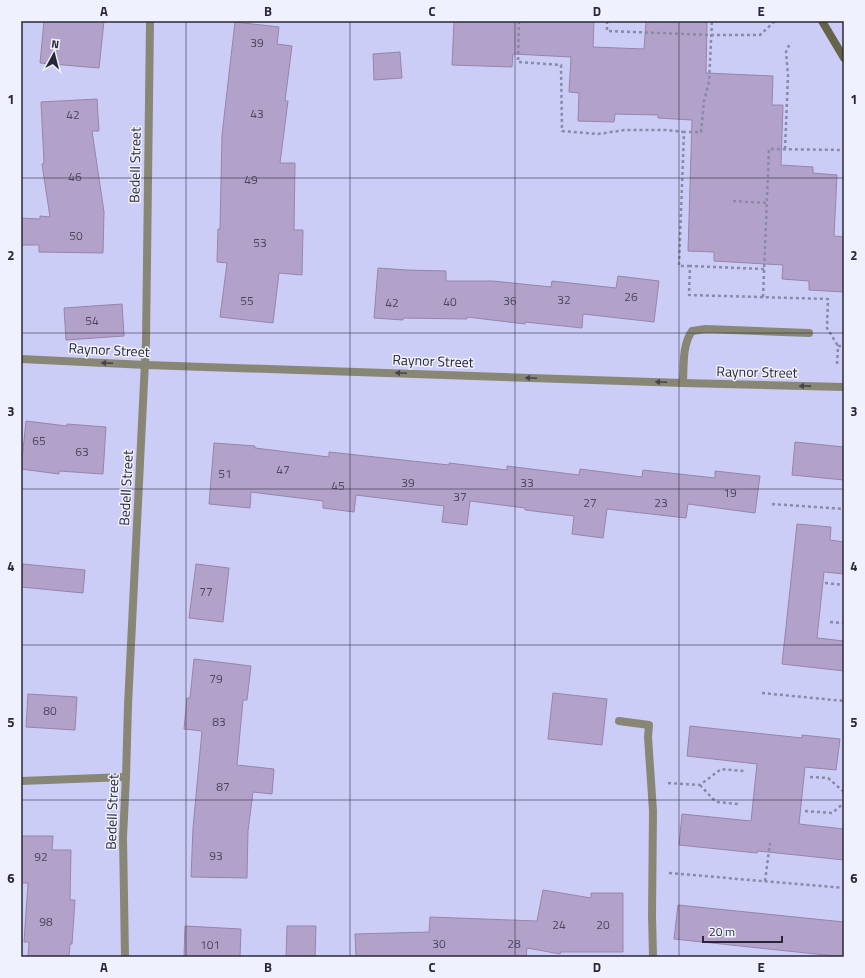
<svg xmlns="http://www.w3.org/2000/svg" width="865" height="978" font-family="'Titillium Web',sans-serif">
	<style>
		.building { fill: #b2a2c9; stroke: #9685ab }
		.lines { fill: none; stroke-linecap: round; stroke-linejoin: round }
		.path { stroke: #8989a9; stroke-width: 2.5; stroke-dasharray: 3 3; stroke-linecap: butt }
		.service { stroke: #888775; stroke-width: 8 }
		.minor { stroke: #888775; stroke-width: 8 }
		.tertiary { stroke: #888775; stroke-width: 8 }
		.secondary { stroke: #656349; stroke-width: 8 }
		.oneway { fill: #44444a }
		.grid { fill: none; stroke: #272737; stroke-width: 1; stroke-opacity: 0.55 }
		.labels { text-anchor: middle; stroke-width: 3; stroke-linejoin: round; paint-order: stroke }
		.number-label { font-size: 12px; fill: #4a465c }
		.street-label { font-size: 14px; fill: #272737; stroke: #f0f1fe }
		.neatline { fill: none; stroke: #272737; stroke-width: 1.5 }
		.grid-label { font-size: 13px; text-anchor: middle; font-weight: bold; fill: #272737 }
	</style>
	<rect width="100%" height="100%" fill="#cccdf7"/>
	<path class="building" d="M 44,21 L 104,21 L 99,68 L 40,63 Z
		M 454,21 L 594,21 L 593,47 L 644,49 L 646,21 L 707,21 L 706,73 L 773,76 L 772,105 L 783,105 L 781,165 L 813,167 L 813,173 L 837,175 L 834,236 L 844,237 L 844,292 L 809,290 L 809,281 L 782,279 L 783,265 L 714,261 L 714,252 L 688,251 L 692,120 L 658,118 L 658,115 L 615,114 L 614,122 L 578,121 L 579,93 L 569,92 L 571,57 L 513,54 L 512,67 L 452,65 Z
		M 235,22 L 279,27 L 277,44 L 292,46 L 285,101 L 288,101 L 280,163 L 295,163 L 294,230 L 303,230 L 302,275 L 279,273 L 273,323 L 220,317 L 227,263 L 217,262 L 218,229 L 220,229 L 222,135 Z
		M 400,52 L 402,78 L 374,80 L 373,54 Z
		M 97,99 L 99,131 L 92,131 L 104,212 L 103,253 L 39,252 L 39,245 L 21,245 L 21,218 L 40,219 L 40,216 L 50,217 L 42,164 L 44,163 L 41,102 Z
		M 378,268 L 407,270 L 446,271 L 446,281 L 493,281 L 551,287 L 552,281 L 616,288 L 618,276 L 659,281 L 654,322 L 583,314 L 582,328 L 525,322 L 525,324 L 467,317 L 467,319 L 403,318 L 403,320 L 374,318 Z
		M 122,304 L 124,336 L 66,340 L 64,308 Z
		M 26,421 L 67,426 L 67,424 L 106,427 L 103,474 L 59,471 L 59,474 L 21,469 Z
		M 795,442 L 844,447 L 844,480 L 792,475 Z
		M 214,443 L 255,446 L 255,448 L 329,457 L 329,452 L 449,465 L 449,463 L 507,470 L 507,466 L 579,475 L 580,469 L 642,477 L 643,470 L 715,478 L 715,471 L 760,476 L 755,513 L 688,504 L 686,518 L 607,509 L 603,538 L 572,534 L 574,516 L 525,510 L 525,508 L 470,501 L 467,525 L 442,522 L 444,506 L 356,495 L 354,512 L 323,508 L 323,501 L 251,492 L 250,508 L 209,504 Z
		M 797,524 L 831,527 L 830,540 L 844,542 L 844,574 L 824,572 L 817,638 L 844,641 L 844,671 L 782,664 Z
		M 23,564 L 85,570 L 83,593 L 21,587 Z
		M 196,564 L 229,568 L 223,622 L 189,618 Z
		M 194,659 L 251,666 L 247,700 L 243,700 L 237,765 L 274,769 L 272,794 L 253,792 L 248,831 L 247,878 L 191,877 L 193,828 L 202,731 L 184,729 L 187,698 L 190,698 Z
		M 553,693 L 607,699 L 602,745 L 548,739 Z
		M 28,694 L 77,697 L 75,730 L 26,727 Z
		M 690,726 L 802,738 L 802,735 L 840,739 L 836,770 L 805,767 L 799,824 L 844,829 L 844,860 L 758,851 L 757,853 L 679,845 L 682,814 L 751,821 L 757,764 L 687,756 Z
		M 21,836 L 53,836 L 52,850 L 71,850 L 70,900 L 75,900 L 72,944 L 70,944 L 69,957 L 28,957 L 29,942 L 24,942 L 28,883 L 21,883 Z
		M 543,890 L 591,898 L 591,893 L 623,893 L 623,952 L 561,952 L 560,954 L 527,948 L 526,957 L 356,957 L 355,934 L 429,932 L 430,917 L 537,921 Z
		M 678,905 L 844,922 L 844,957 L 674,939 Z
		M 185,926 L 241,929 L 240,957 L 184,957 Z
		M 287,926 L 316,926 L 315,957 L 286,957 Z"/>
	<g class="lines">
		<path class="path" d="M 519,21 L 518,62 L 561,65 L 562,131 L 598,134 L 625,130 L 667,130 L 684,132
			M 607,21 L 607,31 L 711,35 L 760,35 L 775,21
			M 785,149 L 788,76 L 786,52 L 787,48 L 792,43
			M 733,201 L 767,203
			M 690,266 L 679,266 L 684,132 L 701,132 L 704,101 L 709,82 L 712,21
			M 764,269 L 690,266 L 689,295 L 828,299 L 827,328 L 838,346
			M 763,297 L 769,149 L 844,150
			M 837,364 L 838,346 L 844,346
			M 772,504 L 844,509
			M 825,583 L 844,585
			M 830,622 L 844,623
			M 762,693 L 844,701
			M 810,777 L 828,778 L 844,792
			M 668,783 L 700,785 L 721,769 L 744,771
			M 700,785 L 713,799 L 717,802 L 738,804
			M 805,811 L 832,813 L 844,803
			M 669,873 L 844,888
			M 765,881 L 770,843"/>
		<path class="service" d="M 683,383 C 684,366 682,345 692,331 L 706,329 L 809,333
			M 619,721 L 649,725 L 648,737 L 653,811 L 652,915 L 653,957"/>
		<path class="minor" d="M 21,359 L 146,365 L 683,383 L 844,387
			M 21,781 L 126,777"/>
		<path class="tertiary" d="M 125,957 L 123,837 L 126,777 L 128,705 L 146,342 L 150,21"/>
		<path class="secondary" d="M 822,21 L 844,58"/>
	</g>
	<defs><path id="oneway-solid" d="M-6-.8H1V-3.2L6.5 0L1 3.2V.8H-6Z"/></defs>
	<g class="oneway">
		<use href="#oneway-solid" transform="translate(107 363) rotate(-177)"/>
		<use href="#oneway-solid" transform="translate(401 373) rotate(-178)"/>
		<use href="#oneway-solid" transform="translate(531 378) rotate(-178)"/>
		<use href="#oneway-solid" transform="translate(661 382) rotate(-178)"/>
		<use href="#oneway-solid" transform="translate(805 386) rotate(-179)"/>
	</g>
	<path class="grid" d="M 186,21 L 186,957M 350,21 L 350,957M 515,21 L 515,957M 679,21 L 679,957M 21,178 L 844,178M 21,333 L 844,333M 21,489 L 844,489M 21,645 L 844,645M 21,800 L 844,800"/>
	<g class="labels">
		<g class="number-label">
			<text x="257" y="47">39</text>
			<text x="257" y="118">43</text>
			<text x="73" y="119">42</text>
			<text x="75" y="181">46</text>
			<text x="251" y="184">49</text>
			<text x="76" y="240">50</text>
			<text x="260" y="247">53</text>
			<text x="631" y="301">26</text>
			<text x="564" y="304">32</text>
			<text x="247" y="305">55</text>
			<text x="510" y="305">36</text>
			<text x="450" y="306">40</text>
			<text x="392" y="307">42</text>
			<text x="92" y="325">54</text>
			<text x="39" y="445">65</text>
			<text x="82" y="456">63</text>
			<text x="283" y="474">47</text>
			<text x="225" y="478">51</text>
			<text x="408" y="487">39</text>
			<text x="527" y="487">33</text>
			<text x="338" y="490">45</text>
			<text x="730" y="497">19</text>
			<text x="460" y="501">37</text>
			<text x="590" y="507">27</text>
			<text x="661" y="507">23</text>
			<text x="206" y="596">77</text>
			<text x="216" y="683">79</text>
			<text x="50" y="715">80</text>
			<text x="219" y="726">83</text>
			<text x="223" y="791">87</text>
			<text x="216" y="860">93</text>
			<text x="41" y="861">92</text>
			<text x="46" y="926">98</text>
			<text x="559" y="929">24</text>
			<text x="603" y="929">20</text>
			<text x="439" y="948">30</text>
			<text x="514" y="948">28</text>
			<text x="210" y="949">101</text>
		</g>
		<g class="street-label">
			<text transform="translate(135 165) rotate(-89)" y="5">Bedell Street</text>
			<text transform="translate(109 350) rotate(3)" y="5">Raynor Street</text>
			<text transform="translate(433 361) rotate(2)" y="5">Raynor Street</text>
			<text transform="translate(757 372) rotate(1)" y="5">Raynor Street</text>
			<text transform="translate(126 488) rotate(-87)" y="5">Bedell Street</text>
			<text transform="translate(112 812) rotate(-88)" y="5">Bedell Street</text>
		</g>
	</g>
	<rect width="865" height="978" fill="none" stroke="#f0f1fe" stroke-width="44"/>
	<g transform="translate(54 54) rotate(7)" stroke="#f0f1fe" stroke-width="3" paint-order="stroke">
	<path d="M0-3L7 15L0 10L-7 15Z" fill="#272737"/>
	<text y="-6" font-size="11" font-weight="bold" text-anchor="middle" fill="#272737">N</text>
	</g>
	<path d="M703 936v6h79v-6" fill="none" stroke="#272737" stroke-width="2"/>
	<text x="709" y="936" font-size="12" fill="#272737" stroke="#f0f1fe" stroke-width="3" paint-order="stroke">20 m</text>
	<rect x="22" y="22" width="821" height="934" class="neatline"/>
	<g class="grid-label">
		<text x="104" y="16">A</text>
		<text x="268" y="16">B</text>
		<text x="432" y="16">C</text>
		<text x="597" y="16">D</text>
		<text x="761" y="16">E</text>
		<text x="11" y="104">1</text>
		<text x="854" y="104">1</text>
		<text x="11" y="260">2</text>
		<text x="854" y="260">2</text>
		<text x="11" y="416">3</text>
		<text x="854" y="416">3</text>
		<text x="11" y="571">4</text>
		<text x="854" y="571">4</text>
		<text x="11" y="727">5</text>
		<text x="854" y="727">5</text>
		<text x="11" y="883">6</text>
		<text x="854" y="883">6</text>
		<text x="104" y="972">A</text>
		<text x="268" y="972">B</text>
		<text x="432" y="972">C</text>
		<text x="597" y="972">D</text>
		<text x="761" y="972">E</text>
	</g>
</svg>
